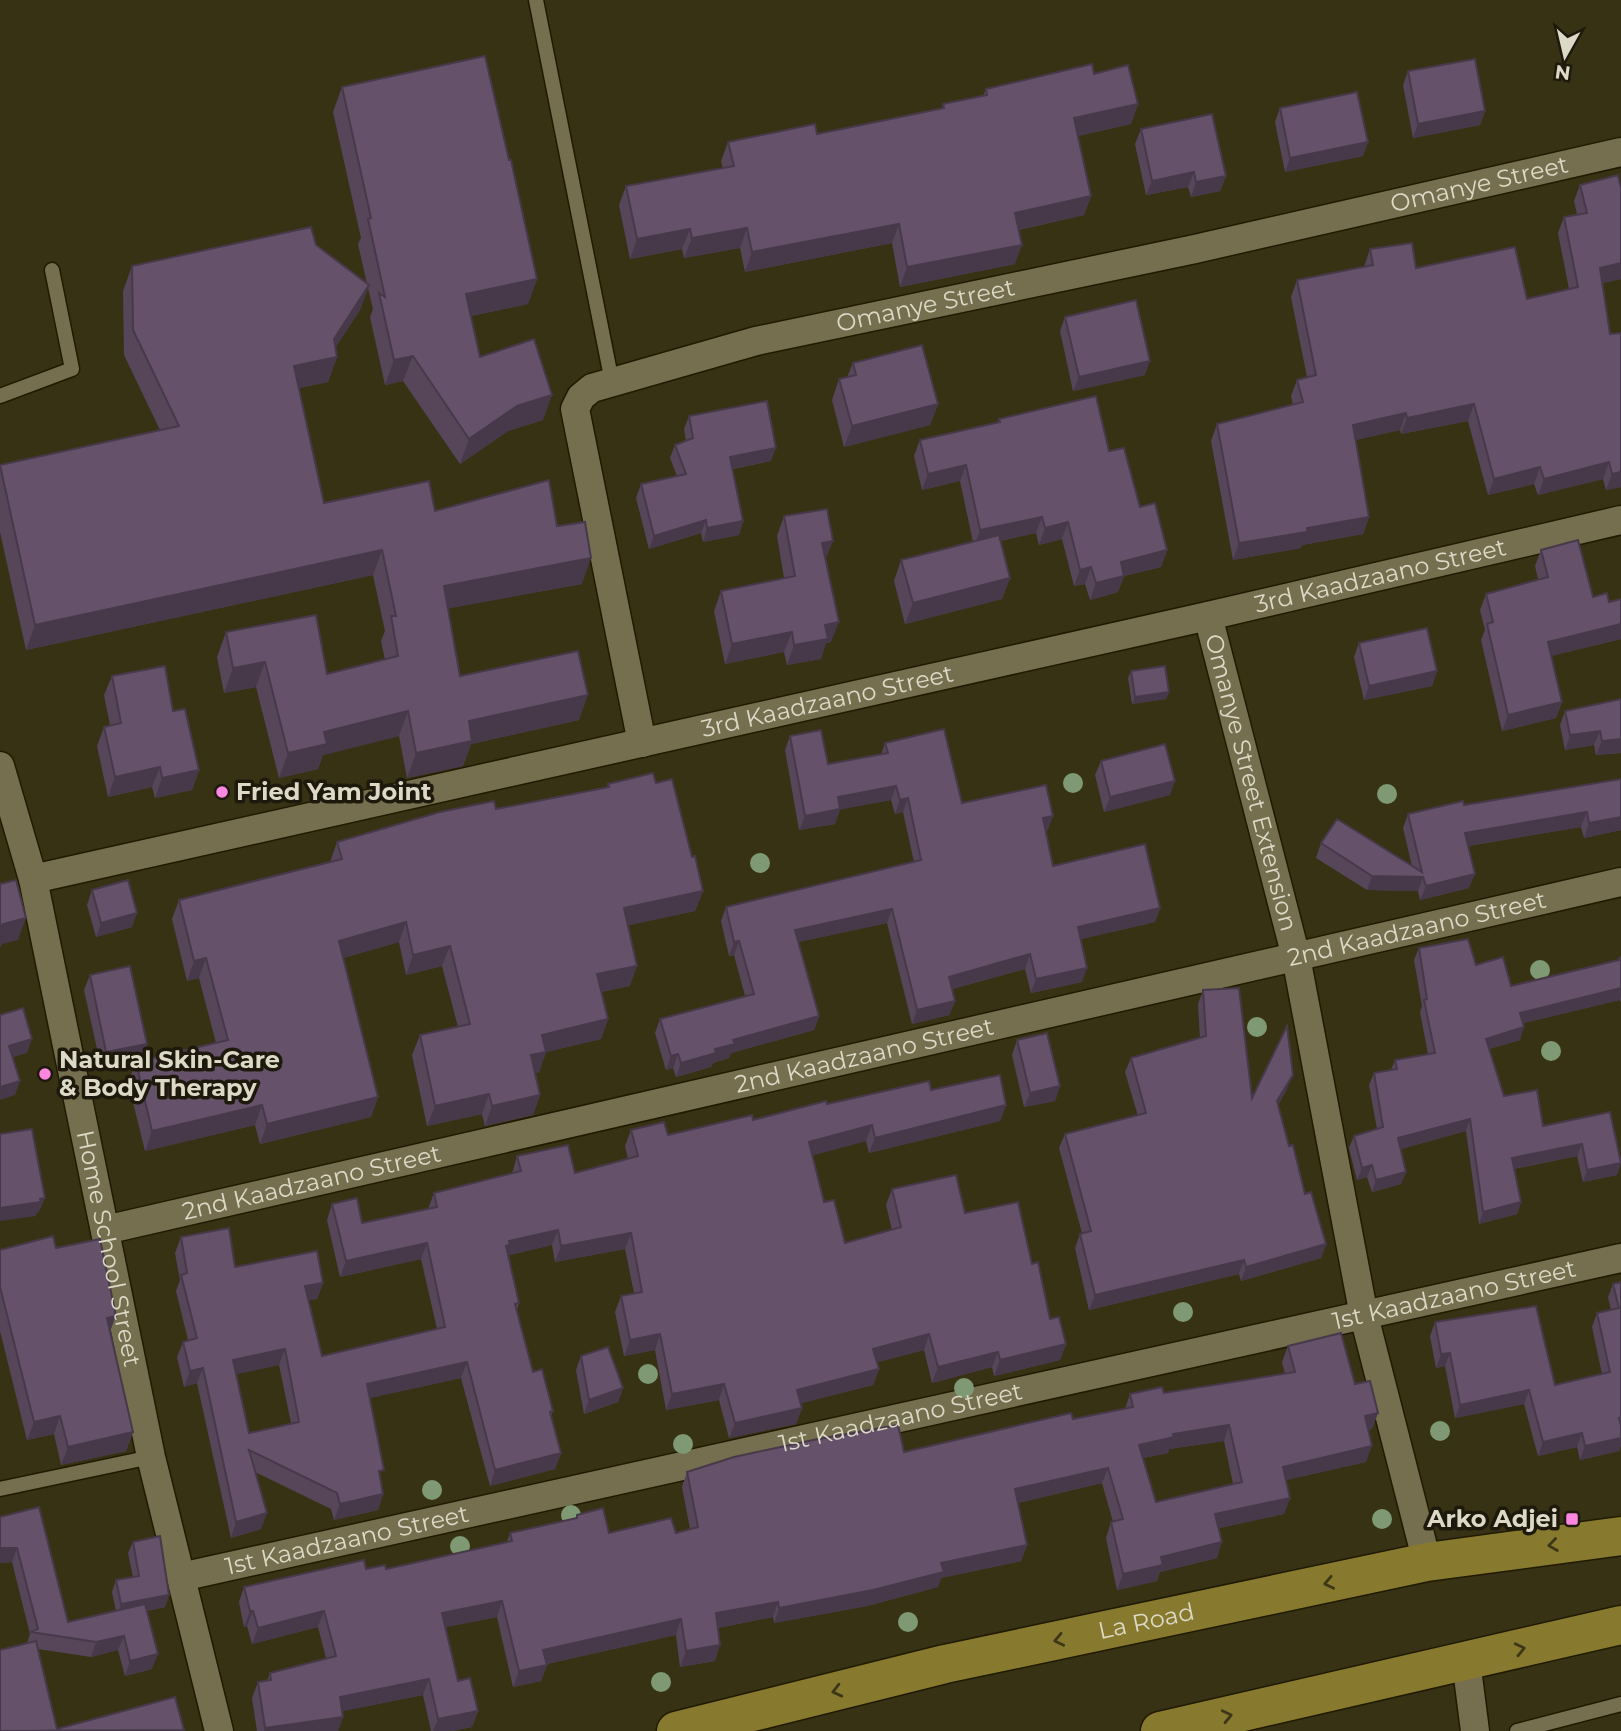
<svg xmlns="http://www.w3.org/2000/svg" width="1621" height="1731" font-family="Montserrat,sans-serif">
	<style>
		.lines { fill: none; stroke-linecap: round; stroke-linejoin: round }
		.service-casing { stroke: #201a00; stroke-width: 17 }
		.minor-casing { stroke: #201a00; stroke-width: 31 }
		.primary-casing { stroke: #201a00; stroke-width: 41 }
		.service { stroke: #756f4f; stroke-width: 14 }
		.minor { stroke: #756f4f; stroke-width: 28 }
		.primary { stroke: #877a2e; stroke-width: 38 }
		.tree { fill: #7f9974 }
		.wall { fill: #57465a; fill-rule: evenodd }
		.shaded-wall { fill: #47394a }
		.building { fill: #655169; stroke: #47394a; stroke-width: 2; fill-rule: evenodd }
		.oneway { stroke: #3d3717 }
		.poi-dot { fill: #fd86e1; stroke: #1d1a0d; stroke-width: 2.5 }
		.labels { text-anchor: middle; stroke-width: 7; stroke-linejoin: round; paint-order: stroke }
		.street-label { font-size: 24px; fill: #dcd9c7; stroke: #1d1a0d }
		.poi-label { font-size: 24px; font-weight: bold; fill: #dcd9c7; stroke: #1d1a0d; text-anchor: start }
	</style>
	<rect width="100%" height="100%" fill="#383214"/>
	<g class="lines">
		<g class="service-casing">
			<path id="service" d="M 536,0 L 612,382
				M 0,396 L 72,369 L 52,270
				M 0,1489 L 151,1457
				M 1517,1731 L 1621,1704"/>
		</g>
		<g class="minor-casing">
			<g id="minor">
				<path id="s1" d="M 1208,616 L 1296,957 L 1364,1316 L 1427,1562"/>
				<path id="s2" d="M 642,743 L 575,409 L 581,397 L 592,388 L 756,341 L 1195,249 L 1621,152"/>
				<path id="s3" d="M 0,766 L 33,879 L 151,1457 L 219,1731"/>
				<path id="s4" d="M 33,879 L 1208,616 L 1621,520"/>
				<path id="s5" d="M 105,1230 L 1621,882"/>
				<path id="s6" d="M 181,1577 L 1621,1258"/>
				<path d="M 1466,1661 L 1475,1731"/>
			</g>
		</g>
		<g class="primary-casing">
			<g id="primary">
				<path id="s7" d="M 676,1731 L 945,1664 L 1427,1562 L 1621,1536"/>
				<path d="M 1160,1731 L 1621,1625"/>
			</g>
		</g>
		<use href="#service" class="service"/>
		<use href="#minor" class="minor"/>
		<use href="#primary" class="primary"/>
	</g>
	<g class="tree">
		<circle cx="1073" cy="783" r="10"/>
		<circle cx="1387" cy="794" r="10"/>
		<circle cx="760" cy="863" r="10"/>
		<circle cx="1540" cy="970" r="10"/>
		<circle cx="1257" cy="1027" r="10"/>
		<circle cx="1551" cy="1051" r="10"/>
		<circle cx="1183" cy="1312" r="10"/>
		<circle cx="648" cy="1374" r="10"/>
		<circle cx="964" cy="1388" r="10"/>
		<circle cx="1440" cy="1431" r="10"/>
		<circle cx="683" cy="1444" r="10"/>
		<circle cx="432" cy="1490" r="10"/>
		<circle cx="571" cy="1515" r="10"/>
		<circle cx="1382" cy="1519" r="10"/>
		<circle cx="460" cy="1546" r="10"/>
		<circle cx="908" cy="1622" r="10"/>
		<circle cx="661" cy="1682" r="10"/>
	</g>
	<path class="wall" d="M 1408,71 L 1485,111 L 1480,125 L 1413,138 L 1403,85 Z
		M 1094,74 L 1138,104 L 1131,124 L 1078,136 L 1091,196 L 1084,215 L 1019,230 L 1015,264 L 900,287 L 892,243 L 745,272 L 740,248 L 684,258 L 682,249 L 630,259 L 619,205 L 626,186 L 723,168 L 721,161 L 728,142 L 817,134 L 942,109 L 943,104 L 983,96 L 986,89 Z
		M 342,87 L 509,160 L 537,279 L 528,304 L 471,316 L 480,357 L 543,420 L 508,431 L 460,464 L 403,381 L 385,385 L 370,317 L 373,309 L 368,288 L 360,310 L 335,348 L 337,357 L 328,382 L 299,388 L 324,503 L 435,511 L 557,526 L 582,584 L 448,608 L 460,676 L 579,720 L 471,744 L 463,766 L 407,778 L 399,736 L 323,755 L 318,769 L 279,778 L 256,687 L 224,693 L 217,657 L 226,632 L 327,674 L 385,660 L 381,641 L 385,631 L 373,575 L 26,650 L 0,532 L 0,465 L 160,430 L 124,355 L 123,291 L 132,266 L 316,245 L 367,284 L 358,244 L 361,238 L 333,112 Z
		M 1280,108 L 1368,142 L 1363,156 L 1285,172 L 1275,122 Z
		M 1141,129 L 1226,176 L 1220,191 L 1191,197 L 1188,187 L 1146,195 L 1135,144 Z
		M 1580,185 L 1621,188 L 1621,279 L 1603,283 L 1610,334 L 1621,333 L 1621,487 L 1606,490 L 1603,479 L 1538,495 L 1534,484 L 1488,495 L 1468,421 L 1401,434 L 1400,430 L 1355,440 L 1369,517 L 1363,534 L 1302,545 L 1301,548 L 1233,560 L 1211,441 L 1217,424 L 1293,405 L 1291,396 L 1297,380 L 1307,377 L 1291,297 L 1297,280 L 1364,267 L 1370,249 L 1416,268 L 1527,299 L 1569,289 L 1558,233 L 1564,217 L 1577,214 L 1574,201 Z
		M 1065,317 L 1145,375 L 1073,391 L 1060,331 Z
		M 853,363 L 938,404 L 930,425 L 844,447 L 832,400 L 839,379 L 847,377 Z
		M 689,416 L 771,461 L 733,469 L 743,521 L 739,535 L 703,542 L 701,533 L 649,549 L 636,498 L 641,484 L 677,476 L 670,458 L 675,445 L 686,441 L 684,429 Z
		M 999,419 L 1109,451 L 1140,507 L 1167,550 L 1161,567 L 1124,576 L 1118,592 L 1090,600 L 1085,584 L 1074,586 L 1062,539 L 1039,545 L 1036,533 L 1000,541 L 1010,578 L 1002,599 L 905,624 L 894,581 L 901,560 L 973,542 L 960,481 L 922,490 L 914,456 L 920,440 L 998,422 Z
		M 784,516 L 826,560 L 831,642 L 826,643 L 821,659 L 787,665 L 784,652 L 725,664 L 714,611 L 721,591 L 784,578 L 777,536 Z
		M 1541,550 L 1593,597 L 1621,639 L 1551,656 L 1562,702 L 1556,718 L 1502,731 L 1481,640 L 1485,630 L 1480,610 L 1486,594 L 1538,579 L 1535,566 Z
		M 1359,643 L 1437,671 L 1432,686 L 1364,700 L 1354,657 Z
		M 1131,671 L 1169,692 L 1166,699 L 1132,704 L 1128,678 Z
		M 112,676 L 173,711 L 199,770 L 192,790 L 155,798 L 152,787 L 108,797 L 97,746 L 104,727 L 110,725 L 104,695 Z
		M 1621,699 L 1621,753 L 1596,755 L 1594,745 L 1565,750 L 1560,725 L 1565,711 Z
		M 790,736 L 828,764 L 881,755 L 885,743 L 962,803 L 1048,830 L 1046,831 L 1053,866 L 1160,908 L 1155,922 L 1081,939 L 1082,982 L 1031,993 L 1025,969 L 952,989 L 955,1001 L 949,1015 L 912,1024 L 887,923 L 798,942 L 819,1016 L 814,1030 L 731,1053 L 729,1058 L 713,1063 L 711,1067 L 676,1077 L 673,1068 L 666,1070 L 655,1033 L 660,1019 L 745,996 L 734,955 L 729,956 L 721,921 L 726,907 L 914,862 L 903,812 L 895,814 L 891,800 L 840,809 L 835,824 L 799,830 L 785,750 Z
		M 1101,761 L 1170,795 L 1104,812 L 1095,775 Z
		M 1621,779 L 1621,830 L 1584,838 L 1581,827 L 1468,846 L 1469,888 L 1420,900 L 1418,891 L 1367,890 L 1316,858 L 1321,843 L 1412,866 L 1403,828 L 1408,814 Z
		M 656,783 L 692,857 L 703,891 L 695,911 L 628,925 L 630,986 L 601,992 L 608,1019 L 601,1039 L 546,1052 L 539,1072 L 535,1073 L 540,1095 L 533,1115 L 485,1126 L 482,1114 L 427,1126 L 412,1055 L 420,1035 L 458,1027 L 442,966 L 406,975 L 399,942 L 343,958 L 378,1097 L 371,1117 L 260,1144 L 255,1125 L 145,1151 L 128,1082 L 136,1062 L 216,1043 L 199,978 L 187,981 L 172,919 L 179,900 L 330,862 L 337,842 L 496,809 L 607,787 L 608,784 Z
		M 92,890 L 132,927 L 96,937 L 87,905 Z
		M 1419,948 L 1476,965 L 1511,986 L 1618,960 L 1619,958 L 1621,957 L 1621,1003 L 1620,1000 L 1523,1023 L 1520,1040 L 1489,1049 L 1504,1096 L 1543,1126 L 1621,1162 L 1617,1175 L 1583,1182 L 1577,1156 L 1514,1169 L 1521,1202 L 1517,1214 L 1479,1224 L 1466,1131 L 1401,1149 L 1406,1172 L 1401,1184 L 1372,1192 L 1367,1177 L 1357,1180 L 1349,1148 L 1354,1136 L 1377,1129 L 1369,1085 L 1374,1073 L 1391,1070 L 1395,1060 L 1428,1054 L 1420,1012 L 1422,1006 L 1414,960 Z
		M 90,975 L 142,1058 L 101,1067 L 84,990 Z
		M 1203,990 L 1252,1098 L 1287,1089 L 1278,1105 L 1289,1146 L 1305,1194 L 1326,1244 L 1321,1258 L 1241,1281 L 1239,1274 L 1089,1310 L 1075,1248 L 1080,1234 L 1082,1233 L 1059,1148 L 1065,1134 L 1138,1116 L 1125,1072 L 1131,1058 L 1200,1038 L 1198,1004 Z
		M 1017,1040 L 1060,1086 L 1055,1101 L 1024,1107 L 1012,1055 Z
		M 931,1090 L 1006,1105 L 1000,1121 L 869,1153 L 866,1141 L 812,1155 L 824,1202 L 845,1243 L 892,1230 L 886,1205 L 892,1189 L 965,1213 L 1032,1264 L 1050,1319 L 1066,1344 L 1060,1360 L 994,1376 L 992,1367 L 932,1383 L 924,1350 L 877,1362 L 879,1369 L 873,1385 L 801,1403 L 802,1408 L 796,1424 L 729,1438 L 719,1400 L 666,1410 L 655,1350 L 624,1356 L 615,1312 L 621,1296 L 634,1293 L 625,1249 L 555,1262 L 552,1245 L 509,1255 L 519,1303 L 517,1310 L 533,1372 L 553,1411 L 551,1417 L 561,1453 L 555,1469 L 490,1486 L 461,1378 L 369,1398 L 383,1494 L 378,1510 L 334,1520 L 331,1509 L 255,1472 L 261,1529 L 231,1538 L 197,1383 L 184,1387 L 177,1357 L 183,1342 L 188,1340 L 176,1291 L 180,1280 L 175,1253 L 181,1237 L 235,1267 L 323,1283 L 317,1299 L 308,1300 L 322,1356 L 437,1329 L 421,1259 L 340,1277 L 327,1220 L 332,1204 L 362,1223 L 428,1209 L 434,1193 L 512,1174 L 517,1156 L 575,1173 L 628,1159 L 625,1146 L 631,1130 L 668,1135 L 753,1120 L 827,1104 ZM 279,1365 L 291,1423 L 249,1433 L 236,1374 Z
		M 56,1248 L 110,1331 L 133,1432 L 126,1451 L 61,1465 L 54,1434 L 27,1440 L 0,1331 L 0,1250 Z
		M 1621,1282 L 1621,1445 L 1619,1451 L 1580,1460 L 1577,1447 L 1538,1456 L 1524,1404 L 1455,1418 L 1445,1366 L 1436,1368 L 1430,1336 L 1435,1322 L 1555,1385 L 1602,1374 L 1592,1327 L 1597,1313 L 1611,1310 L 1608,1297 L 1613,1284 Z
		M 1288,1346 L 1355,1384 L 1378,1413 L 1372,1429 L 1368,1430 L 1366,1462 L 1286,1480 L 1290,1498 L 1284,1514 L 1219,1528 L 1217,1558 L 1160,1572 L 1157,1581 L 1117,1590 L 1106,1538 L 1111,1522 L 1113,1522 L 1102,1483 L 1018,1503 L 1027,1545 L 1021,1561 L 941,1578 L 938,1587 L 867,1606 L 774,1623 L 773,1617 L 718,1628 L 715,1661 L 680,1667 L 676,1635 L 547,1664 L 541,1681 L 513,1687 L 497,1617 L 445,1627 L 458,1681 L 478,1711 L 472,1727 L 452,1731 L 431,1731 L 423,1695 L 342,1711 L 343,1717 L 338,1731 L 257,1731 L 252,1698 L 258,1682 L 267,1681 L 270,1673 L 326,1658 L 318,1627 L 252,1644 L 247,1626 L 244,1627 L 239,1602 L 244,1587 L 366,1569 L 386,1569 L 507,1542 L 510,1533 L 575,1519 L 577,1515 L 609,1533 L 676,1533 L 690,1529 L 682,1487 L 687,1472 L 904,1452 L 1125,1409 L 1130,1394 L 1164,1393 L 1285,1374 L 1282,1362 ZM 1224,1441 L 1233,1484 L 1156,1502 L 1143,1458 L 1168,1453 L 1169,1449 Z
		M 581,1356 L 623,1388 L 618,1402 L 584,1414 L 576,1370 Z
		M 0,1517 L 68,1622 L 116,1611 L 112,1592 L 116,1580 L 133,1577 L 128,1553 L 133,1542 L 169,1595 L 165,1607 L 147,1611 L 152,1669 L 125,1676 L 118,1650 L 91,1657 L 38,1649 L 57,1729 L 184,1731 L 0,1731 L 30,1634 L 12,1562 L 0,1563 Z"/>
	<path class="shaded-wall" d="M 1138,104 L 1131,124 L 1067,138 L 1074,118 Z
		M 1485,111 L 1480,125 L 1413,138 L 1418,124 Z
		M 1368,142 L 1363,156 L 1285,172 L 1290,158 Z
		M 1194,172 L 1188,187 L 1146,195 L 1152,181 Z
		M 1226,176 L 1220,191 L 1191,197 L 1196,182 Z
		M 1091,196 L 1084,215 L 1008,232 L 1015,213 Z
		M 899,224 L 892,243 L 745,272 L 752,252 Z
		M 747,228 L 740,248 L 684,258 L 692,238 Z
		M 690,229 L 682,249 L 630,259 L 637,239 Z
		M 1022,245 L 1015,264 L 900,287 L 907,267 Z
		M 1621,263 L 1621,279 L 1594,285 L 1600,268 Z
		M 537,279 L 528,304 L 457,319 L 466,294 Z
		M 369,285 L 360,310 L 328,359 L 337,357 L 328,382 L 285,391 L 294,366 L 334,339 Z
		M 413,356 L 403,381 L 385,385 L 394,360 Z
		M 1150,361 L 1145,375 L 1073,391 L 1079,377 Z
		M 552,395 L 543,420 L 508,431 L 460,464 L 469,439 L 517,406 Z
		M 938,404 L 930,425 L 844,447 L 852,426 Z
		M 1474,404 L 1468,421 L 1401,434 L 1407,418 Z
		M 1406,413 L 1400,430 L 1347,442 L 1353,425 Z
		M 776,448 L 771,461 L 725,470 L 730,457 Z
		M 1609,462 L 1603,479 L 1538,495 L 1544,479 Z
		M 966,465 L 960,481 L 922,490 L 928,474 Z
		M 1540,467 L 1534,484 L 1488,495 L 1494,479 Z
		M 1621,472 L 1621,487 L 1606,490 L 1612,474 Z
		M 1042,517 L 1036,533 L 974,546 L 980,530 Z
		M 1369,517 L 1363,534 L 1302,545 L 1301,548 L 1233,560 L 1239,543 L 1307,528 Z
		M 706,520 L 701,533 L 649,549 L 654,536 Z
		M 743,521 L 739,535 L 703,542 L 707,528 Z
		M 1068,522 L 1062,539 L 1039,545 L 1045,528 Z
		M 833,541 L 825,561 L 822,543 Z
		M 382,550 L 373,575 L 26,650 L 35,625 Z
		M 1167,550 L 1161,567 L 1115,578 L 1121,562 Z
		M 591,558 L 582,584 L 435,611 L 444,586 Z
		M 1091,567 L 1085,584 L 1074,586 L 1080,570 Z
		M 1124,576 L 1118,592 L 1090,600 L 1096,583 Z
		M 1010,578 L 1002,599 L 905,624 L 913,603 Z
		M 839,622 L 831,642 L 826,643 L 821,659 L 787,665 L 794,645 L 825,625 Z
		M 1621,624 L 1621,639 L 1542,658 L 1548,642 Z
		M 792,632 L 784,652 L 725,664 L 732,644 Z
		M 265,662 L 256,687 L 224,693 L 233,668 Z
		M 1437,671 L 1432,686 L 1364,700 L 1369,686 Z
		M 1169,692 L 1166,699 L 1132,704 L 1135,697 Z
		M 588,695 L 579,720 L 471,744 L 463,766 L 407,778 L 416,753 L 469,721 Z
		M 1562,702 L 1556,718 L 1502,731 L 1508,715 Z
		M 408,711 L 399,736 L 323,755 L 318,769 L 279,778 L 288,753 L 324,732 Z
		M 1600,731 L 1594,745 L 1565,750 L 1570,735 Z
		M 1621,739 L 1621,753 L 1596,755 L 1602,741 Z
		M 160,767 L 152,787 L 108,797 L 115,777 Z
		M 199,770 L 192,790 L 155,798 L 162,778 Z
		M 1175,781 L 1170,795 L 1104,812 L 1110,797 Z
		M 896,786 L 891,800 L 833,811 L 838,797 Z
		M 908,798 L 903,812 L 895,814 L 900,800 Z
		M 840,809 L 835,824 L 799,830 L 805,816 Z
		M 1587,812 L 1581,827 L 1460,847 L 1465,833 Z
		M 1053,816 L 1048,830 L 1038,833 L 1043,818 Z
		M 1621,817 L 1621,830 L 1584,838 L 1589,823 Z
		M 1475,874 L 1469,888 L 1420,900 L 1426,886 Z
		M 1372,876 L 1423,877 L 1418,891 L 1367,890 Z
		M 703,891 L 695,911 L 617,928 L 624,908 Z
		M 1160,908 L 1155,922 L 1073,941 L 1078,927 Z
		M 892,909 L 887,923 L 790,944 L 795,930 Z
		M 137,913 L 132,927 L 96,937 L 101,923 Z
		M 26,918 L 18,940 L 2,944 L 0,948 L 0,925 Z
		M 406,922 L 399,942 L 332,961 L 339,941 Z
		M 739,941 L 734,955 L 729,956 L 734,942 Z
		M 450,946 L 442,966 L 406,975 L 413,955 Z
		M 1030,954 L 1025,969 L 943,991 L 949,977 Z
		M 206,958 L 199,978 L 187,981 L 194,961 Z
		M 637,966 L 630,986 L 589,994 L 597,974 Z
		M 1087,968 L 1082,982 L 1031,993 L 1036,979 Z
		M 1621,988 L 1621,996 L 1620,1000 L 1516,1025 L 1520,1013 Z
		M 955,1001 L 949,1015 L 912,1024 L 917,1010 Z
		M 819,1016 L 814,1030 L 731,1053 L 729,1058 L 713,1063 L 711,1067 L 676,1077 L 681,1063 L 715,1049 L 733,1040 Z
		M 608,1019 L 601,1039 L 546,1052 L 539,1072 L 524,1075 L 531,1055 L 542,1035 Z
		M 1524,1027 L 1520,1040 L 1482,1051 L 1486,1039 Z
		M 32,1039 L 27,1053 L 4,1060 L 9,1046 Z
		M 147,1044 L 142,1058 L 101,1067 L 106,1052 Z
		M 678,1054 L 673,1068 L 666,1070 L 671,1056 Z
		M 1293,1075 L 1287,1089 L 1271,1116 L 1277,1101 Z
		M 20,1081 L 15,1095 L 0,1100 L 0,1087 Z
		M 1060,1086 L 1055,1101 L 1024,1107 L 1030,1093 Z
		M 489,1094 L 482,1114 L 427,1126 L 435,1106 Z
		M 540,1095 L 533,1115 L 485,1126 L 492,1106 Z
		M 378,1097 L 371,1117 L 260,1144 L 267,1124 Z
		M 262,1105 L 255,1125 L 145,1151 L 152,1131 Z
		M 1006,1105 L 1000,1121 L 869,1153 L 875,1138 Z
		M 1470,1119 L 1466,1131 L 1394,1151 L 1398,1138 Z
		M 872,1125 L 866,1141 L 803,1158 L 809,1142 Z
		M 1582,1144 L 1577,1156 L 1507,1170 L 1512,1158 Z
		M 1621,1163 L 1617,1175 L 1583,1182 L 1587,1170 Z
		M 1372,1165 L 1367,1177 L 1357,1180 L 1362,1168 Z
		M 1406,1172 L 1401,1184 L 1372,1192 L 1376,1180 Z
		M 45,1198 L 39,1212 L 37,1213 L 36,1216 L 0,1221 L 0,1208 Z
		M 1521,1202 L 1517,1214 L 1479,1224 L 1483,1212 Z
		M 558,1230 L 552,1245 L 506,1256 L 501,1262 L 509,1241 Z
		M 631,1233 L 625,1249 L 555,1262 L 561,1246 Z
		M 427,1243 L 421,1259 L 340,1277 L 346,1261 Z
		M 1326,1244 L 1321,1258 L 1241,1281 L 1246,1267 Z
		M 1244,1260 L 1239,1274 L 1089,1310 L 1095,1295 Z
		M 323,1283 L 317,1299 L 299,1302 L 305,1286 Z
		M 116,1316 L 109,1334 L 107,1318 Z
		M 660,1334 L 655,1350 L 624,1356 L 630,1340 Z
		M 929,1334 L 924,1350 L 868,1365 L 873,1349 Z
		M 1066,1344 L 1060,1360 L 994,1376 L 1000,1360 Z
		M 285,1349 L 279,1365 L 228,1376 L 233,1360 Z
		M 998,1352 L 992,1367 L 932,1383 L 938,1367 Z
		M 1450,1353 L 1445,1366 L 1436,1368 L 1441,1354 Z
		M 467,1362 L 461,1378 L 361,1400 L 367,1384 Z
		M 203,1368 L 197,1383 L 184,1387 L 190,1371 Z
		M 879,1369 L 873,1385 L 791,1406 L 797,1390 Z
		M 724,1384 L 719,1400 L 666,1410 L 672,1394 Z
		M 623,1388 L 618,1402 L 584,1414 L 589,1400 Z
		M 1529,1390 L 1524,1404 L 1455,1418 L 1460,1405 Z
		M 802,1408 L 796,1424 L 729,1438 L 735,1423 Z
		M 1378,1413 L 1372,1429 L 1359,1432 L 1365,1416 Z
		M 60,1416 L 54,1434 L 27,1440 L 34,1422 Z
		M 1229,1425 L 1224,1441 L 1169,1449 L 1168,1453 L 1134,1460 L 1139,1445 L 1173,1434 Z
		M 133,1432 L 126,1451 L 61,1465 L 68,1447 Z
		M 1582,1433 L 1577,1447 L 1538,1456 L 1543,1442 Z
		M 1621,1438 L 1621,1445 L 1619,1451 L 1580,1460 L 1585,1446 Z
		M 1372,1446 L 1366,1462 L 1277,1482 L 1283,1467 Z
		M 561,1453 L 555,1469 L 490,1486 L 495,1470 Z
		M 1108,1468 L 1102,1483 L 1009,1505 L 1015,1489 Z
		M 383,1494 L 378,1510 L 334,1520 L 340,1504 Z
		M 1290,1498 L 1284,1514 L 1210,1530 L 1215,1514 Z
		M 267,1513 L 261,1529 L 231,1538 L 236,1522 Z
		M 1222,1542 L 1217,1558 L 1160,1572 L 1157,1581 L 1117,1590 L 1123,1574 L 1161,1557 Z
		M 1027,1545 L 1021,1561 L 941,1578 L 938,1587 L 867,1606 L 774,1623 L 779,1608 L 941,1563 Z
		M 0,1548 L 17,1548 L 12,1562 L 0,1563 Z
		M 169,1595 L 165,1607 L 117,1616 L 121,1604 Z
		M 502,1601 L 497,1617 L 437,1629 L 442,1613 Z
		M 778,1602 L 773,1617 L 710,1629 L 716,1613 Z
		M 250,1611 L 253,1611 L 247,1626 L 244,1627 Z
		M 324,1611 L 318,1627 L 252,1644 L 258,1628 Z
		M 681,1619 L 676,1635 L 537,1666 L 543,1650 Z
		M 124,1636 L 118,1650 L 91,1657 L 96,1642 Z
		M 720,1645 L 715,1661 L 680,1667 L 686,1651 Z
		M 158,1654 L 152,1669 L 125,1676 L 130,1661 Z
		M 547,1665 L 541,1681 L 513,1687 L 519,1671 Z
		M 429,1679 L 423,1695 L 334,1713 L 340,1697 Z
		M 478,1711 L 472,1727 L 452,1731 L 433,1731 L 438,1719 Z
		M 343,1717 L 338,1731 L 264,1731 L 265,1728 Z"/>
	<path class="building" d="M 485,56 L 509,160 L 511,160 L 537,279 L 466,294 L 480,357 L 534,339 L 552,395 L 517,406 L 469,439 L 413,356 L 394,360 L 379,293 L 385,297 L 368,219 L 371,218 L 342,87 Z
		M 1475,59 L 1485,111 L 1418,124 L 1408,71 Z
		M 1092,64 L 1094,74 L 1128,65 L 1138,104 L 1074,118 L 1091,196 L 1015,213 L 1022,245 L 907,267 L 899,224 L 752,252 L 747,228 L 692,238 L 690,229 L 637,239 L 626,186 L 734,166 L 728,142 L 815,124 L 817,134 L 944,108 L 943,104 L 987,95 L 986,89 Z
		M 1357,92 L 1368,142 L 1290,158 L 1280,108 Z
		M 1212,114 L 1226,176 L 1196,182 L 1194,172 L 1152,181 L 1141,129 Z
		M 1618,175 L 1621,188 L 1621,263 L 1600,268 L 1610,334 L 1621,333 L 1621,472 L 1612,474 L 1609,462 L 1544,479 L 1540,467 L 1494,479 L 1474,404 L 1407,418 L 1406,413 L 1353,425 L 1369,517 L 1307,528 L 1307,532 L 1239,543 L 1217,424 L 1303,402 L 1297,380 L 1316,375 L 1297,280 L 1373,265 L 1370,249 L 1412,243 L 1416,268 L 1515,247 L 1527,299 L 1578,287 L 1564,217 L 1587,213 L 1580,185 Z
		M 311,227 L 316,245 L 369,285 L 334,339 L 337,357 L 294,366 L 324,503 L 429,481 L 435,511 L 549,480 L 557,526 L 585,522 L 591,558 L 444,586 L 460,676 L 578,651 L 588,695 L 469,721 L 472,741 L 416,753 L 408,711 L 324,732 L 327,744 L 288,753 L 265,662 L 233,668 L 226,632 L 316,615 L 327,674 L 398,656 L 391,616 L 396,616 L 382,550 L 35,625 L 0,465 L 179,426 L 133,330 L 132,266 Z
		M 1136,300 L 1150,361 L 1079,377 L 1065,317 Z
		M 922,345 L 938,404 L 852,426 L 839,379 L 856,375 L 853,363 Z
		M 1096,396 L 1109,451 L 1124,448 L 1140,507 L 1155,503 L 1167,550 L 1121,562 L 1124,576 L 1096,583 L 1091,567 L 1080,570 L 1068,522 L 1045,528 L 1042,517 L 980,530 L 966,465 L 928,474 L 920,440 L 1000,422 L 999,419 Z
		M 767,401 L 776,448 L 730,457 L 743,521 L 707,528 L 706,520 L 654,536 L 641,484 L 686,474 L 675,445 L 693,438 L 689,416 Z
		M 827,509 L 833,541 L 822,543 L 839,622 L 825,625 L 828,639 L 794,645 L 792,632 L 732,644 L 721,591 L 795,576 L 784,516 Z
		M 999,535 L 1010,578 L 913,603 L 901,560 Z
		M 1578,540 L 1593,597 L 1607,593 L 1609,602 L 1621,599 L 1621,624 L 1548,642 L 1562,702 L 1508,715 L 1487,624 L 1493,622 L 1486,594 L 1548,577 L 1541,550 Z
		M 1427,628 L 1437,671 L 1369,686 L 1359,643 Z
		M 165,666 L 173,711 L 185,709 L 199,770 L 162,778 L 160,767 L 115,777 L 104,727 L 121,723 L 112,676 Z
		M 1165,666 L 1169,692 L 1135,697 L 1131,671 Z
		M 1621,699 L 1621,739 L 1602,741 L 1600,731 L 1570,735 L 1565,711 Z
		M 944,729 L 962,803 L 1046,785 L 1053,816 L 1043,818 L 1053,866 L 1145,844 L 1160,908 L 1078,927 L 1087,968 L 1036,979 L 1030,954 L 949,977 L 955,1001 L 917,1010 L 892,909 L 795,930 L 819,1016 L 733,1040 L 735,1044 L 715,1049 L 716,1053 L 681,1063 L 678,1054 L 671,1056 L 660,1019 L 754,994 L 739,941 L 734,942 L 726,907 L 921,860 L 908,798 L 900,800 L 896,786 L 838,797 L 840,809 L 805,816 L 790,736 L 821,730 L 828,764 L 888,753 L 885,743 Z
		M 1165,744 L 1175,781 L 1110,797 L 1101,761 Z
		M 653,773 L 656,783 L 672,779 L 692,857 L 695,856 L 703,891 L 624,908 L 637,966 L 597,974 L 608,1019 L 542,1035 L 546,1052 L 531,1055 L 540,1095 L 492,1106 L 489,1094 L 435,1106 L 420,1035 L 470,1024 L 450,946 L 413,955 L 406,922 L 339,941 L 378,1097 L 267,1124 L 262,1105 L 152,1131 L 136,1062 L 228,1040 L 206,958 L 194,961 L 179,900 L 342,859 L 337,842 L 440,812 L 494,801 L 496,809 L 609,787 L 608,784 Z
		M 1621,779 L 1621,817 L 1589,823 L 1587,812 L 1465,833 L 1475,874 L 1426,886 L 1423,877 L 1372,876 L 1321,843 L 1337,819 L 1422,872 L 1408,814 L 1463,801 L 1464,805 Z
		M 16,880 L 26,918 L 0,925 L 0,884 Z
		M 128,880 L 137,913 L 101,923 L 92,890 Z
		M 1468,939 L 1476,965 L 1503,957 L 1511,986 L 1619,960 L 1619,958 L 1621,957 L 1621,988 L 1520,1013 L 1524,1027 L 1486,1039 L 1504,1096 L 1537,1090 L 1543,1126 L 1610,1112 L 1621,1163 L 1587,1170 L 1582,1144 L 1512,1158 L 1521,1202 L 1483,1212 L 1470,1119 L 1398,1138 L 1406,1172 L 1376,1180 L 1372,1165 L 1362,1168 L 1354,1136 L 1383,1127 L 1374,1073 L 1397,1069 L 1395,1060 L 1435,1053 L 1424,1000 L 1427,999 L 1419,948 Z
		M 130,966 L 147,1044 L 106,1052 L 90,975 Z
		M 1239,988 L 1252,1098 L 1287,1026 L 1293,1075 L 1277,1101 L 1289,1146 L 1293,1145 L 1305,1194 L 1311,1192 L 1326,1244 L 1246,1267 L 1244,1260 L 1095,1295 L 1080,1234 L 1091,1231 L 1065,1134 L 1146,1113 L 1131,1058 L 1206,1036 L 1203,990 Z
		M 23,1008 L 32,1039 L 9,1046 L 20,1081 L 0,1087 L 0,1015 Z
		M 1047,1033 L 1060,1086 L 1030,1093 L 1017,1040 Z
		M 1000,1075 L 1006,1105 L 875,1138 L 872,1125 L 809,1142 L 824,1202 L 834,1200 L 845,1243 L 901,1227 L 892,1189 L 956,1175 L 965,1213 L 1018,1202 L 1032,1264 L 1038,1262 L 1050,1319 L 1059,1317 L 1066,1344 L 1000,1360 L 998,1352 L 938,1367 L 929,1334 L 873,1349 L 879,1369 L 797,1390 L 802,1408 L 735,1423 L 724,1384 L 672,1394 L 660,1334 L 630,1340 L 621,1296 L 642,1292 L 631,1233 L 561,1246 L 558,1230 L 509,1241 L 510,1245 L 506,1246 L 519,1303 L 515,1304 L 533,1372 L 542,1369 L 553,1411 L 550,1412 L 561,1453 L 495,1470 L 467,1362 L 367,1384 L 384,1470 L 379,1471 L 383,1494 L 340,1504 L 337,1493 L 249,1450 L 267,1513 L 236,1522 L 203,1368 L 190,1371 L 183,1342 L 197,1338 L 181,1275 L 187,1273 L 181,1237 L 229,1228 L 235,1267 L 317,1251 L 323,1283 L 305,1286 L 322,1356 L 445,1327 L 427,1243 L 346,1261 L 332,1204 L 357,1198 L 362,1223 L 437,1207 L 434,1193 L 521,1171 L 517,1156 L 568,1145 L 575,1173 L 638,1156 L 631,1130 L 664,1122 L 668,1135 L 752,1115 L 753,1120 L 826,1101 L 827,1104 L 929,1081 L 931,1090 ZM 285,1349 L 299,1422 L 249,1433 L 233,1360 Z
		M 32,1129 L 45,1198 L 40,1199 L 41,1202 L 0,1208 L 0,1134 Z
		M 53,1236 L 56,1248 L 100,1239 L 116,1316 L 107,1318 L 133,1432 L 68,1447 L 60,1416 L 34,1422 L 0,1287 L 0,1250 Z
		M 1621,1282 L 1621,1417 L 1619,1418 L 1621,1426 L 1621,1438 L 1585,1446 L 1582,1433 L 1543,1442 L 1529,1390 L 1460,1405 L 1450,1353 L 1441,1354 L 1435,1322 L 1536,1306 L 1555,1385 L 1610,1372 L 1597,1313 L 1619,1308 L 1613,1284 Z
		M 1341,1333 L 1355,1384 L 1370,1381 L 1378,1413 L 1365,1416 L 1372,1446 L 1283,1467 L 1290,1498 L 1215,1514 L 1222,1542 L 1161,1557 L 1163,1565 L 1123,1574 L 1111,1522 L 1123,1519 L 1108,1468 L 1015,1489 L 1027,1545 L 941,1563 L 944,1572 L 873,1590 L 779,1608 L 778,1602 L 716,1613 L 720,1645 L 686,1651 L 681,1619 L 543,1650 L 547,1665 L 519,1671 L 502,1601 L 442,1613 L 458,1681 L 470,1678 L 478,1711 L 438,1719 L 429,1679 L 340,1697 L 343,1717 L 265,1728 L 258,1682 L 271,1680 L 270,1673 L 336,1656 L 324,1611 L 258,1628 L 253,1611 L 250,1611 L 244,1587 L 364,1560 L 366,1569 L 385,1565 L 386,1569 L 512,1541 L 510,1533 L 577,1518 L 577,1515 L 603,1508 L 609,1533 L 671,1518 L 676,1533 L 698,1527 L 687,1472 L 734,1457 L 813,1440 L 898,1425 L 904,1452 L 1071,1413 L 1073,1419 L 1133,1407 L 1130,1394 L 1162,1387 L 1164,1393 L 1295,1372 L 1288,1346 ZM 1229,1425 L 1242,1482 L 1156,1502 L 1139,1445 L 1174,1437 L 1173,1434 Z
		M 608,1347 L 623,1388 L 589,1400 L 581,1356 Z
		M 39,1507 L 68,1622 L 145,1604 L 158,1654 L 130,1661 L 124,1636 L 96,1642 L 31,1632 L 38,1629 L 17,1548 L 0,1548 L 0,1517 Z
		M 160,1536 L 169,1595 L 121,1604 L 116,1580 L 139,1576 L 133,1542 Z
		M 36,1641 L 57,1729 L 175,1697 L 184,1730 L 0,1731 L 0,1650 Z"/>
	<defs><path id="oneway-chevron" d="M-2-3.5L2.5 0L-2 3.5" fill="none" stroke-width="1.6" stroke-linecap="round" stroke-linejoin="round" transform="scale(1.75)"/></defs>
	<g class="oneway">
		<use href="#oneway-chevron" transform="translate(1553 1545) rotate(172)"/>
		<use href="#oneway-chevron" transform="translate(1329 1583) rotate(168)"/>
		<use href="#oneway-chevron" transform="translate(1059 1640) rotate(168)"/>
		<use href="#oneway-chevron" transform="translate(1520 1649) rotate(-13)"/>
		<use href="#oneway-chevron" transform="translate(837 1691) rotate(166)"/>
		<use href="#oneway-chevron" transform="translate(1227 1716) rotate(-13)"/>
	</g>
	<g class="poi-dot">
		<circle cx="222" cy="792" r="7"/>
		<circle cx="45" cy="1074" r="7"/>
		<rect x="1565" y="1512" width="14" height="14" rx="3.5"/>
	</g>
	<g class="labels">
		<g class="street-label">
			<text dy="8" stroke="none"><textPath href="#s2" startOffset="1279">Omanye Street</textPath></text>
			<text dy="8" stroke="none"><textPath href="#s2" startOffset="712">Omanye Street</textPath></text>
			<text dy="8" stroke="none"><textPath href="#s4" startOffset="1381">3rd Kaadzaano Street</textPath></text>
			<text dy="8" stroke="none"><textPath href="#s4" startOffset="814">3rd Kaadzaano Street</textPath></text>
			<text dy="8" stroke="none"><textPath href="#s1" startOffset="172">Omanye Street Extension</textPath></text>
			<text dy="8" stroke="none"><textPath href="#s5" startOffset="1346">2nd Kaadzaano Street</textPath></text>
			<text dy="8" stroke="none"><textPath href="#s5" startOffset="779">2nd Kaadzaano Street</textPath></text>
			<text dy="8" stroke="none"><textPath href="#s5" startOffset="212">2nd Kaadzaano Street</textPath></text>
			<text dy="8" stroke="none"><textPath href="#s3" startOffset="495">Home School Street</textPath></text>
			<text dy="8" stroke="none"><textPath href="#s6" startOffset="1304">1st Kaadzaano Street</textPath></text>
			<text dy="8" stroke="none"><textPath href="#s6" startOffset="737">1st Kaadzaano Street</textPath></text>
			<text dy="8" stroke="none"><textPath href="#s6" startOffset="170">1st Kaadzaano Street</textPath></text>
			<text dy="8" stroke="none"><textPath href="#s7" startOffset="483">La Road</textPath></text>
		</g>
		<g class="poi-label">
			<text x="236" y="800">Fried Yam Joint</text>
			<text x="59" y="1068">Natural Skin-Care<tspan x="59" dy="28">&amp; Body Therapy</tspan></text>
			<text x="1558" y="1527" text-anchor="end">Arko Adjei</text>
		</g>
	</g>
	<g transform="translate(1565 56) rotate(188)" stroke="#1d1a0d" stroke-width="5" paint-order="stroke">
	<path d="M0-5L12 26L0 18L-12 26Z" fill="#dcd9c7"/>
	<text y="-10" font-size="19" font-weight="bold" text-anchor="middle" fill="#dcd9c7">N</text>
	</g>
</svg>
